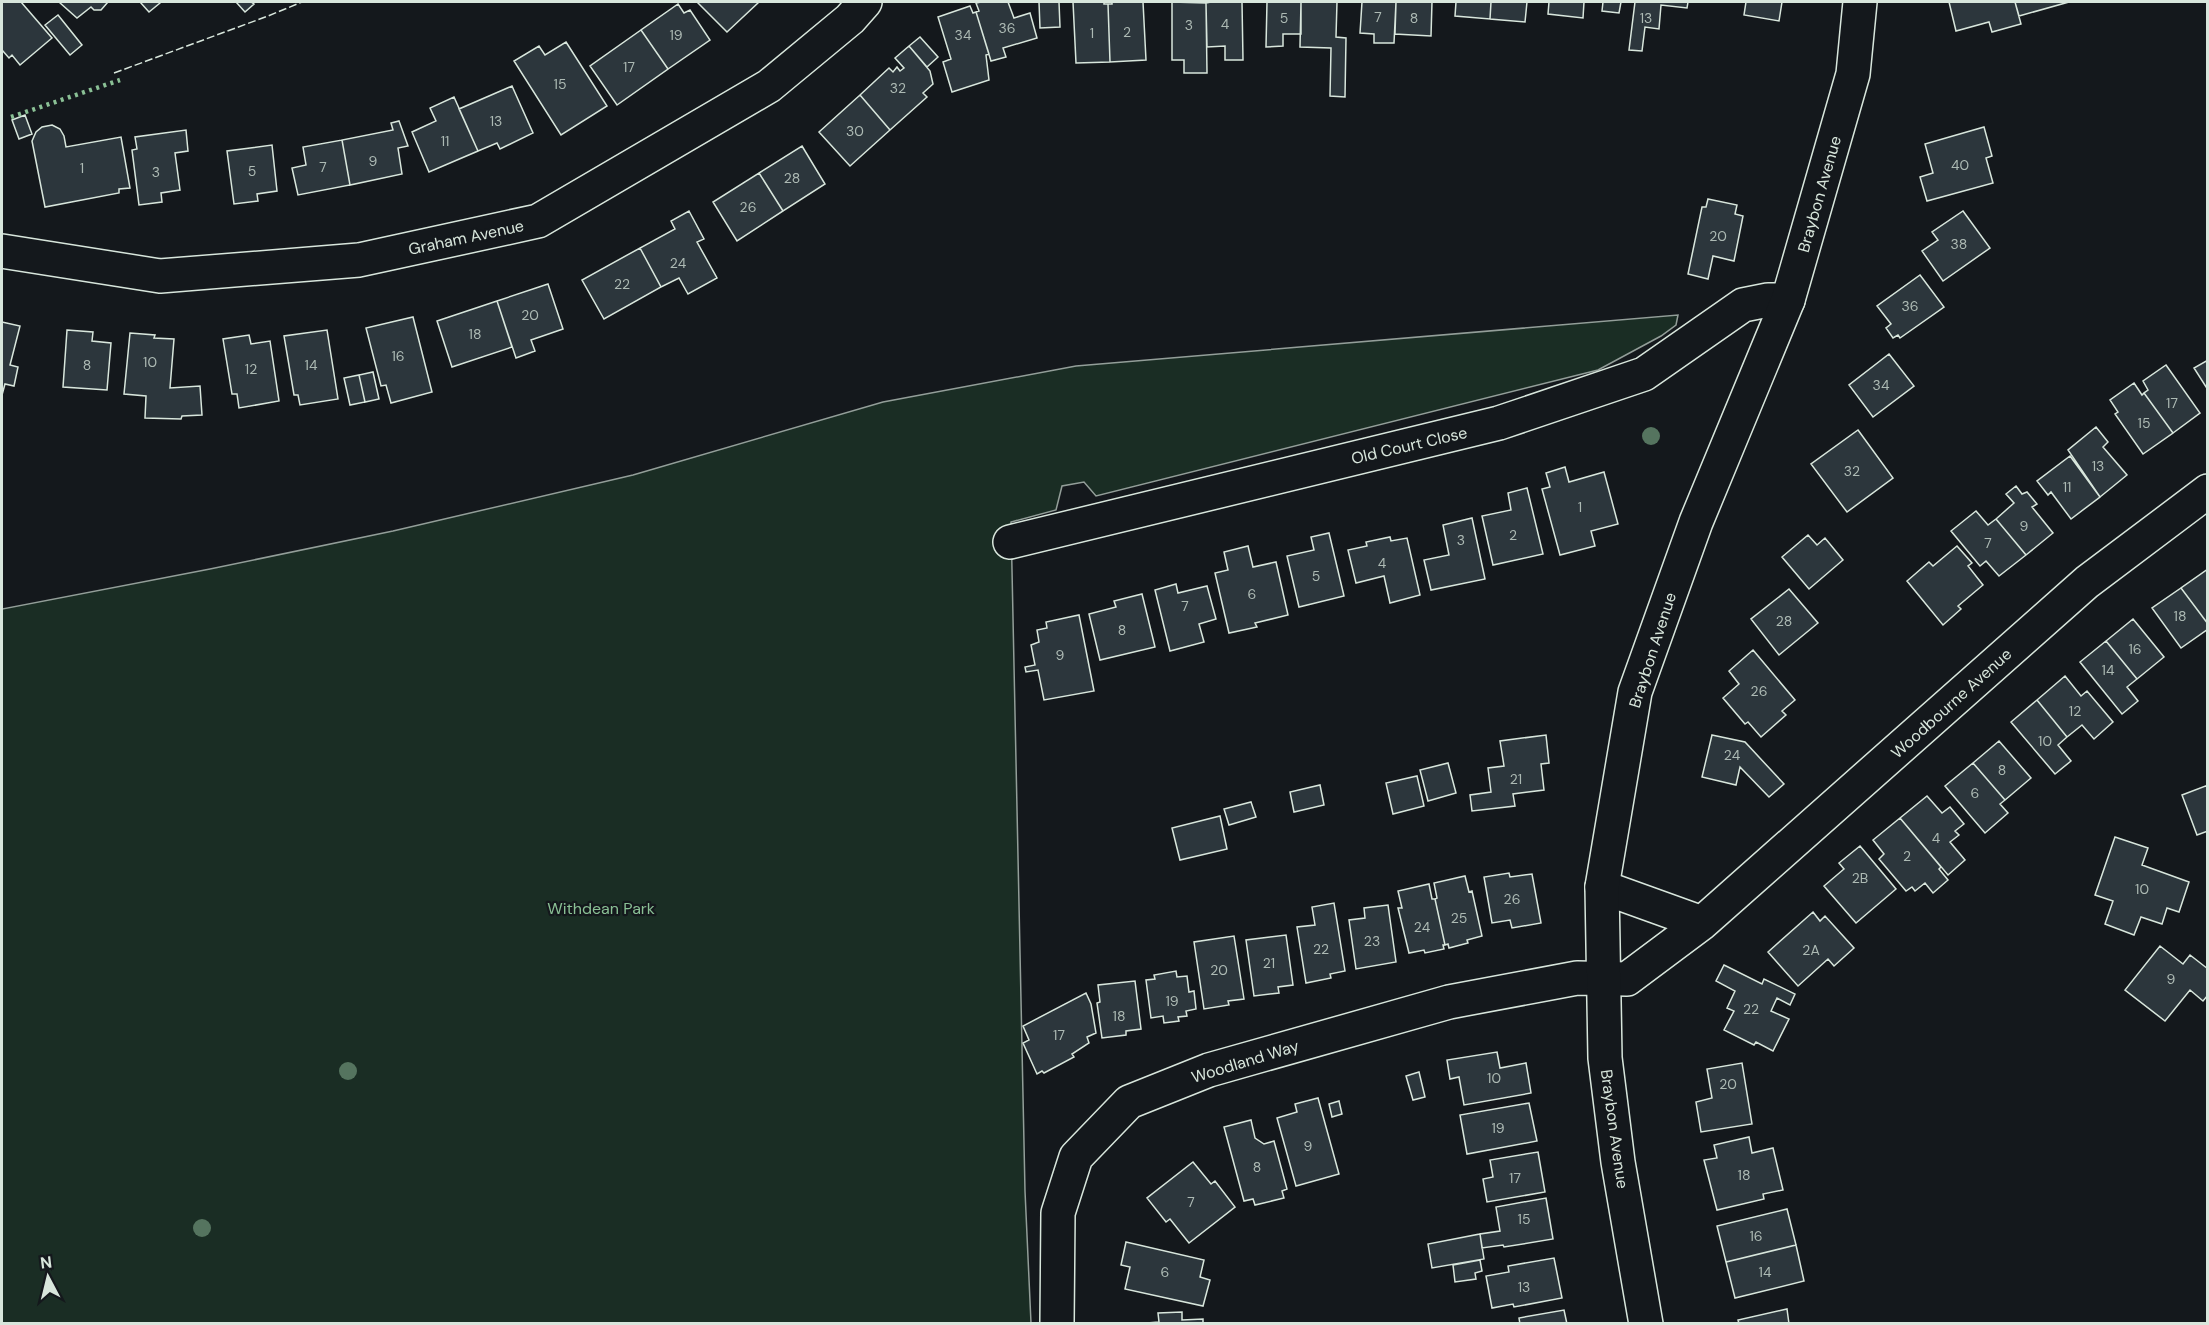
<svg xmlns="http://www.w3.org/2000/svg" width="2209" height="1325" font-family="'DM Sans',sans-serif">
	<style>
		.green { fill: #1a2d24; stroke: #939e99; stroke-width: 1.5 }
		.building { fill: #2c363c; stroke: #d8e6dc; stroke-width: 1.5 }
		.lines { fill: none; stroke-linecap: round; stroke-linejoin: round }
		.minor-casing { stroke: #d8e6dc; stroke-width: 36 }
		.tertiary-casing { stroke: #d8e6dc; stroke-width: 36 }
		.minor { stroke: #14181c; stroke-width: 33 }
		.tertiary { stroke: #14181c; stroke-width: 33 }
		.hedge { stroke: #8ac095; stroke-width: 4.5; stroke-dasharray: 3 4.5; stroke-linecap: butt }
		.fence { stroke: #d8e6dc; stroke-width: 1.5; stroke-dasharray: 8 3; stroke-linecap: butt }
		.tree { fill: #55745f }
		.labels { text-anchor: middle; stroke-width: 4.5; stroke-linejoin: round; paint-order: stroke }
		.number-label { font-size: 14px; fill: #adbab4 }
		.street-label { font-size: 16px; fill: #d8e6dc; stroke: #14181c }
		.park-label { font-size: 16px; fill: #8ac095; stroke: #14181c }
	</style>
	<rect width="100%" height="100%" fill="#14181c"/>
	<path class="green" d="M 1678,315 L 1676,325 L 1661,336 L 1598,370 L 1096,496 L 1084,482 L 1062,486 L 1056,510 L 1011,522 L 1025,1191 L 1031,1323 L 2,1324 L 2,609 L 210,569 L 393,531 L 633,475 L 883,402 L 1076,366 Z"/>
	<path class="building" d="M 2,2 L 21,2 L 52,38 L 20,65 L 12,55 L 9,58 L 2,50 Z
		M 59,2 L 108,2 L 101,10 L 94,10 L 91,7 L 77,18 Z
		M 140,2 L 159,2 L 160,3 L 149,12 Z
		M 236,2 L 251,2 L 254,4 L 245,12 Z
		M 697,2 L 759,2 L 727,32 Z
		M 981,2 L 1008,2 L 1014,18 L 1030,13 L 1037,38 L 1003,48 L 1006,57 L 991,61 L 976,12 L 979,11 L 976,3 Z
		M 1039,2 L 1059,2 L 1060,27 L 1040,28 Z
		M 1073,2 L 1104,2 L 1104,4 L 1108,4 L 1110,62 L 1076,63 Z
		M 1112,2 L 1143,2 L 1146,60 L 1110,62 L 1108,4 L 1112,4 Z
		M 1172,2 L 1206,3 L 1207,73 L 1184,73 L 1184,60 L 1172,60 Z
		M 1211,2 L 1242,2 L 1243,60 L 1225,60 L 1225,46 L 1207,47 L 1206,3 Z
		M 1267,2 L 1301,2 L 1301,34 L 1283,34 L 1283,46 L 1266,47 Z
		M 1301,2 L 1337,2 L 1336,37 L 1346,38 L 1345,97 L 1330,96 L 1331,48 L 1300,47 Z
		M 1362,2 L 1396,2 L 1394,43 L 1374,43 L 1374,34 L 1360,33 Z
		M 1396,2 L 1432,2 L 1431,36 L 1395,34 Z
		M 1456,2 L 1491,2 L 1490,19 L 1455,16 Z
		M 1491,2 L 1527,2 L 1525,22 L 1490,19 Z
		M 1549,2 L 1584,2 L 1583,18 L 1548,14 Z
		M 1603,2 L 1621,2 L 1619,13 L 1602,11 Z
		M 1635,2 L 1688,2 L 1687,8 L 1661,5 L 1659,29 L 1645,27 L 1642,51 L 1629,50 Z
		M 1746,2 L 1782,2 L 1779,21 L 1744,15 Z
		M 1949,2 L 2015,2 L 2021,24 L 1992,32 L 1989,22 L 1956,31 Z
		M 2015,2 L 2069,2 L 2019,16 Z
		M 678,4 L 684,13 L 690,10 L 710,40 L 668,69 L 641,30 Z
		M 970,6 L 973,13 L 976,12 L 989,54 L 986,55 L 989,80 L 952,92 L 943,62 L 951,59 L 938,17 Z
		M 58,15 L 82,45 L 70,55 L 45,25 Z
		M 641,30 L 668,69 L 617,105 L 590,66 Z
		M 920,37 L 938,57 L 927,67 L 909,46 Z
		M 566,42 L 607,106 L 561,135 L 514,61 L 539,46 L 545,55 Z
		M 909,46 L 930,71 L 933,84 L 923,93 L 927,97 L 890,130 L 860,95 L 889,68 L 893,72 L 897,67 L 900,71 L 904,68 L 895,58 Z
		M 512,86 L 533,133 L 500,149 L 497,143 L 478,151 L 459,109 Z
		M 860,95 L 890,130 L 850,166 L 819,132 Z
		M 454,97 L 478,151 L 429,172 L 412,132 L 436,121 L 430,108 Z
		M 25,115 L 32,134 L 19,139 L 12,120 Z
		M 399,121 L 408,146 L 398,148 L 402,174 L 350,185 L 342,140 L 393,130 L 391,123 Z
		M 52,125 L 60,129 L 64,136 L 66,147 L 121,137 L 130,188 L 119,189 L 119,193 L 45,207 L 32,141 L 36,132 L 42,127 Z
		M 1984,127 L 1992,156 L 1986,158 L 1993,183 L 1927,201 L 1920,177 L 1933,173 L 1925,144 Z
		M 186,130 L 188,151 L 175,153 L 180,190 L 161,193 L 162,202 L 139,205 L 132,150 L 137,149 L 135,137 Z
		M 342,140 L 350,185 L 298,195 L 292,168 L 306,165 L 303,147 Z
		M 272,145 L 277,191 L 257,194 L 258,201 L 234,204 L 227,151 Z
		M 802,146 L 825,184 L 783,211 L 759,173 Z
		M 759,173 L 783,211 L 737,241 L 713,202 Z
		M 1708,199 L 1737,205 L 1735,214 L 1743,216 L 1734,261 L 1713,256 L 1708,279 L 1688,274 L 1702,207 L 1706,207 Z
		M 689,211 L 704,239 L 697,242 L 717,278 L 688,294 L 679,278 L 661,287 L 640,248 L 675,229 L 671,221 Z
		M 1963,211 L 1990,248 L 1943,281 L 1922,251 L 1938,240 L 1932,232 Z
		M 640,248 L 661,287 L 604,319 L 582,280 Z
		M 1920,275 L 1944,307 L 1900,338 L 1898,335 L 1893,338 L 1886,328 L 1891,324 L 1877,306 Z
		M 548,284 L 563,329 L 531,340 L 535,351 L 516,358 L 497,301 Z
		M 497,301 L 512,347 L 452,367 L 437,321 Z
		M 413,317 L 432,392 L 391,403 L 386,385 L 381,386 L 366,328 Z
		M 2,322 L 20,326 L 10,365 L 18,367 L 14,386 L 5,384 L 2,395 Z
		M 67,330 L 93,332 L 92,341 L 111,343 L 107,390 L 63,387 Z
		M 327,330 L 338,399 L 300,405 L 298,395 L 294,395 L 284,336 Z
		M 130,333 L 155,335 L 154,338 L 174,339 L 170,388 L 200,386 L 202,415 L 182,416 L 181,419 L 145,418 L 146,396 L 124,394 Z
		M 249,335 L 251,344 L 270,341 L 279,401 L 239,408 L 237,394 L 232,394 L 223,339 Z
		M 1889,354 L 1914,386 L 1873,417 L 1849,385 Z
		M 2208,360 L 2208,390 L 2194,368 Z
		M 2166,365 L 2200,413 L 2173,433 L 2144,393 L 2148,390 L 2143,381 Z
		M 373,372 L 379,399 L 365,402 L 359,375 Z
		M 359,375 L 365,402 L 350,405 L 344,378 Z
		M 2134,383 L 2142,395 L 2144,393 L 2173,433 L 2143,454 L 2115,414 L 2118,412 L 2110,400 Z
		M 2096,427 L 2108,442 L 2103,447 L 2127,475 L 2100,497 L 2068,450 Z
		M 1858,430 L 1893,478 L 1847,512 L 1811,464 Z
		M 2070,456 L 2100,497 L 2071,519 L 2051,492 L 2048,495 L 2037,481 Z
		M 1565,467 L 1569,482 L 1604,472 L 1618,524 L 1591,531 L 1595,546 L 1560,555 L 1542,489 L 1550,487 L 1546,473 Z
		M 2016,486 L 2022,494 L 2027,492 L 2037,504 L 2032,507 L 2053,533 L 2026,555 L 1996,519 L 2014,503 L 2006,494 Z
		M 1527,488 L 1543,554 L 1493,565 L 1482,516 L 1511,510 L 1508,493 Z
		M 1976,511 L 1988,525 L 1996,519 L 2026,555 L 1999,576 L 1986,561 L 1980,566 L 1951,531 Z
		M 1472,518 L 1485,579 L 1431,590 L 1424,560 L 1449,555 L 1443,525 Z
		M 1329,533 L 1344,596 L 1299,607 L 1287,556 L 1314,550 L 1311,537 Z
		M 1808,535 L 1817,545 L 1825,538 L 1843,560 L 1809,589 L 1782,557 Z
		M 1390,537 L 1391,541 L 1407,538 L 1420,595 L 1390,603 L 1384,576 L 1356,583 L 1348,550 L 1367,546 L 1366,542 Z
		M 1248,546 L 1253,567 L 1276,562 L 1288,615 L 1255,623 L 1257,627 L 1229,633 L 1215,573 L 1228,570 L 1224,552 Z
		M 1957,546 L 1972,563 L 1968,566 L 1983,585 L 1958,606 L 1961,609 L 1943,625 L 1907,581 L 1929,562 L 1933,566 Z
		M 2208,569 L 2208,624 L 2181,588 Z
		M 1176,584 L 1178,593 L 1207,586 L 1216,619 L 1199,624 L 1204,642 L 1170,651 L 1155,590 Z
		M 2181,588 L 2208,624 L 2208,629 L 2181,648 L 2152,608 Z
		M 1789,589 L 1818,623 L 1779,655 L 1751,619 Z
		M 1142,594 L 1155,647 L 1100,660 L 1089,614 L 1116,607 L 1114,601 Z
		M 1079,615 L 1094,691 L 1044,700 L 1038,670 L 1026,672 L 1025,667 L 1035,665 L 1031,645 L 1039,642 L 1037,630 L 1047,628 L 1046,622 Z
		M 2133,619 L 2164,657 L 2137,679 L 2106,641 Z
		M 2106,641 L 2137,679 L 2127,687 L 2138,701 L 2122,714 L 2080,662 Z
		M 1753,650 L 1795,700 L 1782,711 L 1786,715 L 1761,737 L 1748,722 L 1745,724 L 1723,698 L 1739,684 L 1729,671 Z
		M 2065,676 L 2081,696 L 2087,691 L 2113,722 L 2094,739 L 2082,725 L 2067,737 L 2037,700 Z
		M 2037,700 L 2067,737 L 2058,745 L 2071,761 L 2055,774 L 2011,722 Z
		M 1546,735 L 1549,763 L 1541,764 L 1544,790 L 1513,794 L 1515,806 L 1472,811 L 1470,795 L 1491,792 L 1488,768 L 1504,766 L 1500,741 Z
		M 1712,735 L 1745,742 L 1784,784 L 1769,797 L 1740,767 L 1736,785 L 1702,777 Z
		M 1999,741 L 2031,778 L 2005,800 L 1973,763 Z
		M 1448,763 L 1456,793 L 1428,801 L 1420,770 Z
		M 1973,763 L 2005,800 L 2000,804 L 2008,813 L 1985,833 L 1945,786 Z
		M 1417,776 L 1424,806 L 1393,814 L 1386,783 Z
		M 1320,785 L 1324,805 L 1294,812 L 1290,792 Z
		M 2208,785 L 2208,831 L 2197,835 L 2182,795 Z
		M 1927,796 L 1942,813 L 1950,807 L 1964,824 L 1955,831 L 1959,835 L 1950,842 L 1965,860 L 1948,875 L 1900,818 Z
		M 1251,802 L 1256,817 L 1229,825 L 1224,809 Z
		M 1220,816 L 1227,849 L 1180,860 L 1172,828 Z
		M 1900,818 L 1941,867 L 1939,869 L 1948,880 L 1933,893 L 1925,883 L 1915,891 L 1912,887 L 1906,891 L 1879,859 L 1884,854 L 1873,840 Z
		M 2115,837 L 2148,848 L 2142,865 L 2189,882 L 2179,912 L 2167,908 L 2162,924 L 2141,917 L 2134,935 L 2105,924 L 2113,901 L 2095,895 Z
		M 1860,846 L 1896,889 L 1856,923 L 1824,886 L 1844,869 L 1839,863 Z
		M 1509,873 L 1510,877 L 1532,874 L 1541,923 L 1512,928 L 1510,920 L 1492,923 L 1484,877 Z
		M 1465,876 L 1469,892 L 1472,891 L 1482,936 L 1467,940 L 1468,943 L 1449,948 L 1448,944 L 1445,945 L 1435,899 L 1437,898 L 1434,883 Z
		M 1429,884 L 1432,899 L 1435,899 L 1445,945 L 1443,945 L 1444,949 L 1425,953 L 1424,950 L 1409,953 L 1398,908 L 1402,908 L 1398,891 Z
		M 1334,903 L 1345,971 L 1330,974 L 1331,978 L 1306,983 L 1297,927 L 1315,925 L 1312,907 Z
		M 1388,905 L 1396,962 L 1356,969 L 1349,920 L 1365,918 L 1364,908 Z
		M 1813,912 L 1820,921 L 1825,916 L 1854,948 L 1834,966 L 1828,959 L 1798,986 L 1768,952 Z
		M 1286,935 L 1293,985 L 1278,987 L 1279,993 L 1254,996 L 1246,940 Z
		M 1234,936 L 1244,999 L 1228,1001 L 1229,1005 L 1204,1009 L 1194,942 Z
		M 2160,946 L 2183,964 L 2190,955 L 2208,969 L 2208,995 L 2203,1001 L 2190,990 L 2165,1021 L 2125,990 Z
		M 1724,965 L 1762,984 L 1764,979 L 1795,994 L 1790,1005 L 1777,998 L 1771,1011 L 1789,1019 L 1773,1051 L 1756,1042 L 1754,1045 L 1724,1030 L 1734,1011 L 1727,1008 L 1735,991 L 1716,981 Z
		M 1176,971 L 1177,977 L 1187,976 L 1189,992 L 1194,991 L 1196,1009 L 1186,1011 L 1187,1016 L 1178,1017 L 1179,1021 L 1164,1023 L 1163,1016 L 1151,1018 L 1146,980 L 1155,979 L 1154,975 Z
		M 1135,981 L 1141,1029 L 1126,1031 L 1126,1035 L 1102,1038 L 1097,1003 L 1100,1002 L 1098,985 Z
		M 1086,993 L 1091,1004 L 1096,1033 L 1087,1037 L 1089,1043 L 1072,1054 L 1074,1057 L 1044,1073 L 1042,1071 L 1037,1074 L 1023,1043 L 1029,1040 L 1023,1026 Z
		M 1497,1052 L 1500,1068 L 1526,1063 L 1531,1093 L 1464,1105 L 1459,1077 L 1450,1079 L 1447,1060 Z
		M 1742,1063 L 1752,1124 L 1701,1132 L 1696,1102 L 1712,1098 L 1707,1069 Z
		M 1419,1072 L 1425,1097 L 1413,1100 L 1406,1076 Z
		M 1318,1098 L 1339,1174 L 1296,1186 L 1277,1118 L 1297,1112 L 1295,1104 Z
		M 1339,1101 L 1342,1114 L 1332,1117 L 1329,1104 Z
		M 1529,1103 L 1537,1141 L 1467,1154 L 1460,1115 Z
		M 1251,1120 L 1255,1138 L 1264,1144 L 1274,1141 L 1287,1189 L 1282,1191 L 1284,1198 L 1255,1205 L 1253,1199 L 1244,1201 L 1224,1127 Z
		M 1749,1137 L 1752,1153 L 1773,1148 L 1783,1190 L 1763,1194 L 1764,1199 L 1717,1210 L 1704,1160 L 1717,1158 L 1714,1145 Z
		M 1538,1152 L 1545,1192 L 1487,1202 L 1483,1179 L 1493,1177 L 1490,1160 Z
		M 1193,1162 L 1211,1184 L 1215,1181 L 1235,1207 L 1189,1243 L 1170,1219 L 1166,1222 L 1147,1198 Z
		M 1546,1198 L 1553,1239 L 1504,1247 L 1503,1245 L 1482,1248 L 1480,1234 L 1500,1231 L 1496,1207 Z
		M 1787,1209 L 1796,1245 L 1726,1262 L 1717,1226 Z
		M 1480,1234 L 1484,1259 L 1432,1268 L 1428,1244 Z
		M 1126,1242 L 1204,1260 L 1200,1277 L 1210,1280 L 1203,1306 L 1125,1289 L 1130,1267 L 1121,1265 Z
		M 1796,1245 L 1804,1281 L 1735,1298 L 1726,1262 Z
		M 1554,1258 L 1562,1298 L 1514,1307 L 1513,1304 L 1492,1308 L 1486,1276 L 1509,1272 L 1508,1266 Z
		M 1480,1260 L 1482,1271 L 1475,1273 L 1476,1279 L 1455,1282 L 1453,1265 Z
		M 1787,1309 L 1789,1324 L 1739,1324 L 1738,1320 Z
		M 1564,1310 L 1567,1324 L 1520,1324 L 1519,1318 Z
		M 1182,1312 L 1182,1320 L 1203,1319 L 1203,1324 L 1134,1324 L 1159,1322 L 1158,1313 Z"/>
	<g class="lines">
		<g class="minor-casing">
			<path id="minor" d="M 2,251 L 160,276 L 359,260 L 538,221 L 769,86 L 850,19 L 865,2
				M 1010,542 L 1499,423 L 1644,374 L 1743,305 L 1768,300 L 1788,300
				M 1602,887 L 1702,923
				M 1057,1324 L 1058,1213 L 1076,1157 L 1129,1102 L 1209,1070 L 1449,1002 L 1577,978 L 1627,979 L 1702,923 L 2087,582 L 2208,491"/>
		</g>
		<g class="tertiary-casing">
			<path id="tertiary" d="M 1646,1324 L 1618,1162 L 1605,1058 L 1602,887 L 1635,692 L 1696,522 L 1788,300 L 1853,74 L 1860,2"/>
		</g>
		<use href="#minor" class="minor"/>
		<use href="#tertiary" class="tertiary"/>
		<path class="hedge" d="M 11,117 L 120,80"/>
		<path class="fence" d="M 114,73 L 268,16 L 302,2"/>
	</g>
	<g class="tree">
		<circle cx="1651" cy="436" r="9"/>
		<circle cx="348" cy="1071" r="9"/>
		<circle cx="202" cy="1228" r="9"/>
	</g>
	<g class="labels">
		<g class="number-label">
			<text x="1378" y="22">7</text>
			<text x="1284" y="23">5</text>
			<text x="1414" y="23">8</text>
			<text x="1646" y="23">13</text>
			<text x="1225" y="29">4</text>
			<text x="1189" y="30">3</text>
			<text x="1007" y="33">36</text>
			<text x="1127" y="37">2</text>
			<text x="1092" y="38">1</text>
			<text x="676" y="40">19</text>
			<text x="963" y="40">34</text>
			<text x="629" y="72">17</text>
			<text x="560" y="89">15</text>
			<text x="898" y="93">32</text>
			<text x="496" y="126">13</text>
			<text x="855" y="136">30</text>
			<text x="445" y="146">11</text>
			<text x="373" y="166">9</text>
			<text x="1960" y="170">40</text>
			<text x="323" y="172">7</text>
			<text x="82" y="173">1</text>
			<text x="252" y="176">5</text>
			<text x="156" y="177">3</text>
			<text x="792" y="183">28</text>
			<text x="748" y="212">26</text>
			<text x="1718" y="241">20</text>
			<text x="1959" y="249">38</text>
			<text x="678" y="268">24</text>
			<text x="622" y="289">22</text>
			<text x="1910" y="311">36</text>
			<text x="530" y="320">20</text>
			<text x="475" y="339">18</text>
			<text x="398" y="361">16</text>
			<text x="150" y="367">10</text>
			<text x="87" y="370">8</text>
			<text x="311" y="370">14</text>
			<text x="251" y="374">12</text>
			<text x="1881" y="390">34</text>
			<text x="2172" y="408">17</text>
			<text x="2144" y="428">15</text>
			<text x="2098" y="471">13</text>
			<text x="1852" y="476">32</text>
			<text x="2067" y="492">11</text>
			<text x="1580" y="512">1</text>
			<text x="2024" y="531">9</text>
			<text x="1513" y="540">2</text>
			<text x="1461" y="545">3</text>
			<text x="1988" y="548">7</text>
			<text x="1382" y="568">4</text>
			<text x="1316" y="581">5</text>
			<text x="1252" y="599">6</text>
			<text x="1185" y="611">7</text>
			<text x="2180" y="621">18</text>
			<text x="1784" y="626">28</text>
			<text x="1122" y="635">8</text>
			<text x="2135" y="654">16</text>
			<text x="1060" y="660">9</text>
			<text x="2108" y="675">14</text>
			<text x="1759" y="696">26</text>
			<text x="2075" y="716">12</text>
			<text x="2045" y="746">10</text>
			<text x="1732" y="760">24</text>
			<text x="2002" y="775">8</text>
			<text x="1516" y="784">21</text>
			<text x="1975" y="798">6</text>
			<text x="1936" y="843">4</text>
			<text x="1907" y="861">2</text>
			<text x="1860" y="883">2B</text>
			<text x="2142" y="894">10</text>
			<text x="1512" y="904">26</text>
			<text x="1459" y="923">25</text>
			<text x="1422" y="932">24</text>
			<text x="1372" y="946">23</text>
			<text x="1321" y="954">22</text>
			<text x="1811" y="955">2A</text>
			<text x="1269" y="968">21</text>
			<text x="1219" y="975">20</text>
			<text x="2171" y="984">9</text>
			<text x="1172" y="1006">19</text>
			<text x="1751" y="1014">22</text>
			<text x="1119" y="1021">18</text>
			<text x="1059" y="1040">17</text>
			<text x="1494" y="1083">10</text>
			<text x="1728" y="1089">20</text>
			<text x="1498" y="1133">19</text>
			<text x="1308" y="1151">9</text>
			<text x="1257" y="1172">8</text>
			<text x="1744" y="1180">18</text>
			<text x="1515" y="1183">17</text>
			<text x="1191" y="1207">7</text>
			<text x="1524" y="1224">15</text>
			<text x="1756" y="1241">16</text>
			<text x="1165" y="1277">6</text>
			<text x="1765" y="1277">14</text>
			<text x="1524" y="1292">13</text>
		</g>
		<g class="street-label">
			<text transform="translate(1819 194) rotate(-74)" y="6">Braybon Avenue</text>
			<text transform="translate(466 237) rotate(-12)" y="6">Graham Avenue</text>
			<text transform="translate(1409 445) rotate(-13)" y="6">Old Court Close</text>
			<text transform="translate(1652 650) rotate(-72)" y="6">Braybon Avenue</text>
			<text transform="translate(1951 703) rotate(-42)" y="6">Woodbourne Avenue</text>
			<text transform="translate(1245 1061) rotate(-17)" y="6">Woodland Way</text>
			<text transform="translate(1615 1129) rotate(82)" y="6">Braybon Avenue</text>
		</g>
		<g class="park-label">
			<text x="601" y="914">Withdean Park</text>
		</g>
	</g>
	<rect width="2209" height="1325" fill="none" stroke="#d8e6dc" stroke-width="6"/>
	<g transform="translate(48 1277) rotate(353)" stroke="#14181c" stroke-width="4.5" paint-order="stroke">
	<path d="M0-4.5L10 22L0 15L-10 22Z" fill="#d8e6dc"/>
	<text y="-9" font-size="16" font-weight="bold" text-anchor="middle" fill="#d8e6dc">N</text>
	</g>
</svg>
